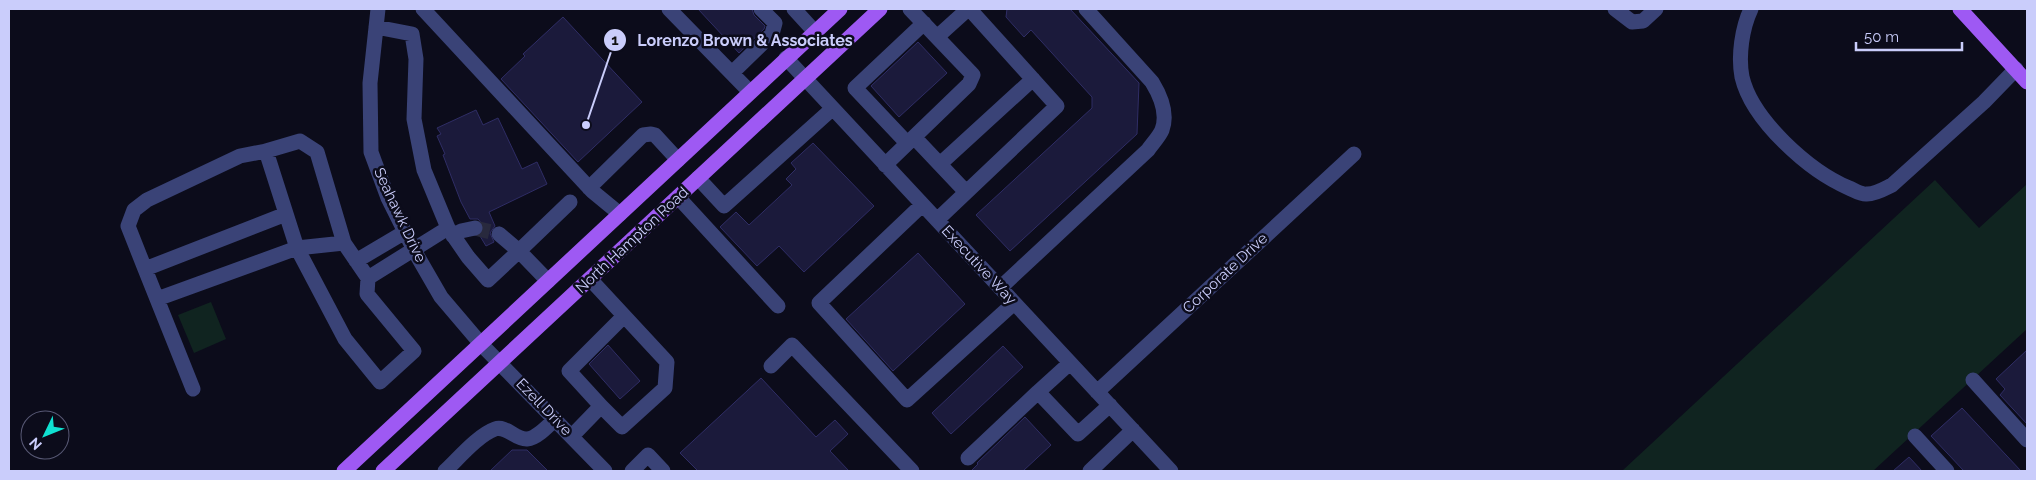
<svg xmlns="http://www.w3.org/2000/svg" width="2036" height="480" font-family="Raleway,sans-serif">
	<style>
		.green { fill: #102420 }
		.building { fill: #1b1a3b; stroke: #2f2d65 }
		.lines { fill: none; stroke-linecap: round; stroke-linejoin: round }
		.minor-tunnel { stroke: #28293d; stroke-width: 15; stroke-dasharray: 15 8; stroke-linecap: butt }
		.minor { stroke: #3a4377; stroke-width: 15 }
		.major { stroke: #9e59f3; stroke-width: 15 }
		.labels { text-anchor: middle; stroke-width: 5; stroke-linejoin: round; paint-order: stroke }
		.street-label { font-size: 15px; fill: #cacdfb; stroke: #0c0c1b }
		.leader { fill: none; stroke: #cacdfb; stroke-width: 2 }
		.callout-dot { fill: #cacdfb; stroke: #0c0c1b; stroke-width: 2 }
		.mark-label { font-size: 15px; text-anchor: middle; font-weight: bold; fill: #111 }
		.callout-label { font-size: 16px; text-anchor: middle; font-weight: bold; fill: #cacdfb; stroke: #0c0c1b; stroke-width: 5; stroke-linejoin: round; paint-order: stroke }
	</style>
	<rect width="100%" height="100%" fill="#0c0c1b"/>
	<path class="green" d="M 1935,180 L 1979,228 L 2027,184 L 2027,329 L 1873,471 L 1622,471 Z
		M 211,302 L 226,339 L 194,353 L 178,315 Z"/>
	<path class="building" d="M 698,9 L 752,9 L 754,15 L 765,26 L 764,29 L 739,53 Z
		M 1007,9 L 1070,9 L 1139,83 L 1137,134 L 1010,251 L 976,215 L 1092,108 L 1092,97 L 1031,30 L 1024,37 L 1006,17 Z
		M 563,17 L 642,102 L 578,162 L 501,79 L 525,56 L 523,54 Z
		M 918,42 L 947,73 L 899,117 L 871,86 Z
		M 476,110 L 483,125 L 498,118 L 522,169 L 537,162 L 547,184 L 489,212 L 495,226 L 490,233 L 494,242 L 486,246 L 480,236 L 484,231 L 484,226 L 478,219 L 470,219 L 461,202 L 443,155 L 445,154 L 437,136 L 441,134 L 437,128 Z
		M 813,143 L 874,206 L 804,272 L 779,246 L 757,266 L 720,227 L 736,212 L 749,225 L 792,185 L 786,179 L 796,169 L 791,163 Z
		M 918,253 L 965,304 L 893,371 L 846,319 Z
		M 608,345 L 640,381 L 620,399 L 589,364 Z
		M 1003,346 L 1023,367 L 951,434 L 932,413 Z
		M 2027,350 L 2027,424 L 2000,395 L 2005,389 L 1996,379 Z
		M 761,378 L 816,437 L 835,420 L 848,434 L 830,451 L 849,471 L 698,471 L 680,453 Z
		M 1962,408 L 2021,471 L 1964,471 L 1931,436 Z
		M 1025,417 L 1051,445 L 1023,471 L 971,471 L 978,464 L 977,463 Z
		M 512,450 L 527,450 L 548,471 L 490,471 Z
		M 1909,457 L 1922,471 L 1893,471 Z"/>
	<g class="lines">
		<path class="minor-tunnel" d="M 475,228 L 499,234"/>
		<path class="minor" d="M 378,9 L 370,83 L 371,152 L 388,198 L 415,252 L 441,297 L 481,344 L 605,471
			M 423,9 L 592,191 L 620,214
			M 669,9 L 750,92
			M 794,9 L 815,32
			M 1615,9 L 1632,22 L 1643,21 L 1656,9
			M 1751,9 C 1742,28 1738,56 1742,77 C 1752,120 1809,171 1849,188 C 1854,190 1861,195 1867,194 C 1876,194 1884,189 1892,185 L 1984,102 L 2016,69
			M 376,27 L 412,34 L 416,59 L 414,119 L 424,170 L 448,228
			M 937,37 L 968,9
			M 786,58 L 1171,471
			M 732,73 L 772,34 L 775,23 L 761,9
			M 914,137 L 966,192
			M 907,143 L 855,88 L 924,23
			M 266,151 L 240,156 L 147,200 L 134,210 L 128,226 L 145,269 L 286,214
			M 940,164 L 1033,79
			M 885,165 L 969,84 L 973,75 L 910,9
			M 698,178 L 724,206 L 832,109
			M 589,188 L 643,135 L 651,134 L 655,135 L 678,160
			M 678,197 L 778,306
			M 922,205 L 819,303 L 907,400 L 1014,303
			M 937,220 L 1057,106 L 974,14 L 972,9
			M 499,234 L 519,251 L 570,202
			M 453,236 L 461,231 L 475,228
			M 356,261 L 405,232
			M 145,269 L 157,299
			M 368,278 L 448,228 L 468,257 L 488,280 L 519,251 L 548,281
			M 1000,288 L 1148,150 C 1152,144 1159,137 1162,130 C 1168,114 1160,95 1152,82 L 1086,9
			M 1070,363 L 1038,392 L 1078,434 L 1110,405
			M 771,366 L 792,345 L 912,471
			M 1973,380 L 2027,440
			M 193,389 L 157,299 L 297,248 L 266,151 L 300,141 L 317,152 L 344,243 L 297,248 L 345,339 L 380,382 L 414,351 L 367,294 L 368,278 L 344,243
			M 1097,392 L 1354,154
			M 601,406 L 569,371 L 624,316
			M 572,436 L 601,406 L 622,427 L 665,388 L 667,362 L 590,279
			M 1915,436 L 1947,471
			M 968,458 L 1038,392
			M 445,471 C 458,459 478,435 495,429 C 506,425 516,440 527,439 C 537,438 548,426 555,419
			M 632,471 L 648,455 L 663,471
			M 1090,471 L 1133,430"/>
		<path class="major" d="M 1960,9 L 2027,82
			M 344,471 L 840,9
			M 383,471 L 880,9"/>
	</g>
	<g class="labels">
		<g class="street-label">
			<text transform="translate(400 215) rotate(65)" y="5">Seahawk Drive</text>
			<text transform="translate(632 240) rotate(-43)" y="5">North Hampton Road</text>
			<text transform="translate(979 265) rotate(47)" y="5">Executive Way</text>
			<text transform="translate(1225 273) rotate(-43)" y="5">Corporate Drive</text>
			<text transform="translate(544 407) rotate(46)" y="5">Ezell Drive</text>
		</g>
	</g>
	<path class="leader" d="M586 125L615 40"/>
	<g class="callout-dot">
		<circle cx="586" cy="125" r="5"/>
		<circle cx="615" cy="40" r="12"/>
	</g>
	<g class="mark-label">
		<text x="615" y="45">1</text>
	</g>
	<g class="callout-label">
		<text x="745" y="46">Lorenzo Brown &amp; Associates</text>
	</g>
	<rect width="2036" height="480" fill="none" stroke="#cacdfb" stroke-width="20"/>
	<g transform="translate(45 435) rotate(227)"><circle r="24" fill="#0c0c1b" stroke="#585975"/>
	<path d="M0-4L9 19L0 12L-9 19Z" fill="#10e1d1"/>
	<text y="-8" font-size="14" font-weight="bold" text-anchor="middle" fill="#cacdfb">N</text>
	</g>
	<path d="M1856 42v8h106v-8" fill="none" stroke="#cacdfb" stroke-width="2.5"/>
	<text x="1864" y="42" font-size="15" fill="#cacdfb" stroke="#0c0c1b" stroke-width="4" paint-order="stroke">50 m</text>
</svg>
